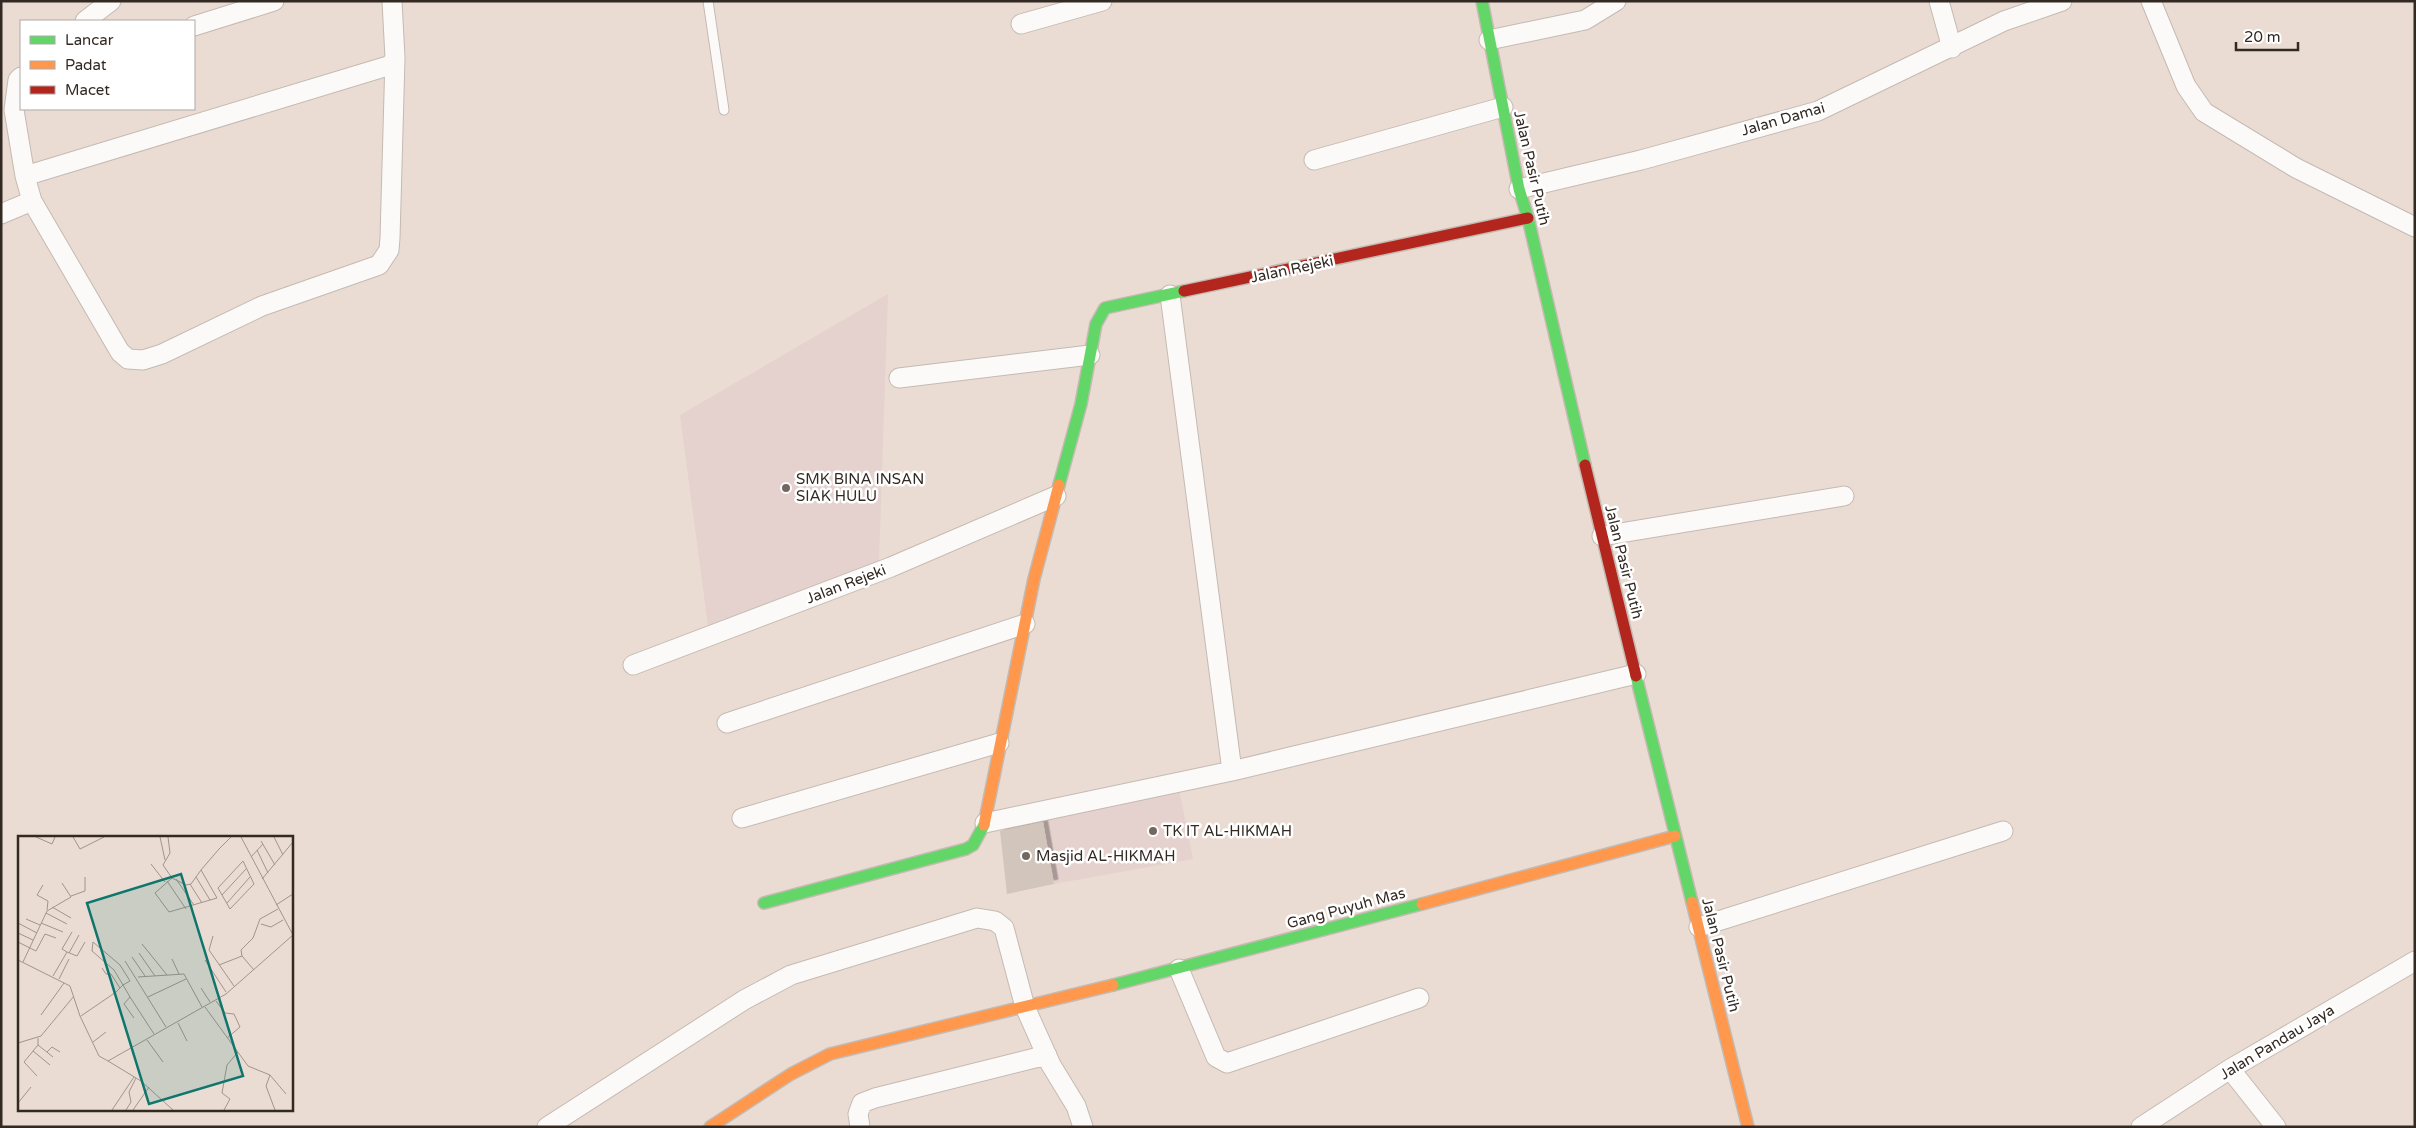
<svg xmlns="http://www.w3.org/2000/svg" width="2416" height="1128" font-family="'Varela Round',sans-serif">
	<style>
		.education { fill: #e5d1ce }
		.building { fill: #d2c5bc; filter: url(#shadow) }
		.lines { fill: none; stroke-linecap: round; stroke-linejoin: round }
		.lane-casing { stroke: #c4bab2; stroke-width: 11 }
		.street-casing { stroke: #c4bab2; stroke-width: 21 }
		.fast-casing { stroke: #c4bab2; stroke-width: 14 }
		.slow-casing { stroke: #c4bab2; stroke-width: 14 }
		.jam-casing { stroke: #c4bab2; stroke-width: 14 }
		.lane { stroke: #fcfaf8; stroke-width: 9 }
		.street { stroke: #fcfaf8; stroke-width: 19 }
		.fast { stroke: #63d668; stroke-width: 11 }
		.slow { stroke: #ff974d; stroke-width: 11 }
		.jam { stroke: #b3261e; stroke-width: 11 }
		.poi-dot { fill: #736861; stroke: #fff; stroke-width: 2 }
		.labels { text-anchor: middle; stroke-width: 5; stroke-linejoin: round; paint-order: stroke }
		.street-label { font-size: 15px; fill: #332923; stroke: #fff }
		.poi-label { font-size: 15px; fill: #332923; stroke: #fff; text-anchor: start }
		.inset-road { fill: none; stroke: #a1948d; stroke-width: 1 }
		.view { fill: #0f766e; fill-opacity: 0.15; stroke: #0f766e; stroke-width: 2.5 }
		.inset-edge { fill: none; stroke: #332923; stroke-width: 2.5 }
	</style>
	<defs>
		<filter id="shadow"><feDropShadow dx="4.5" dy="-4.5" stdDeviation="0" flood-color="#0004"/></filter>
	</defs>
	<rect width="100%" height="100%" fill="#eadcd3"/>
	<path class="education" d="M 888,294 L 879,561 L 709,634 L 680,415 Z
		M 1179,789 L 1193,859 L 1054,884 L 1043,821 Z"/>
	<path class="building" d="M 1043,822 L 1054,884 L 1007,894 L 1000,831 Z"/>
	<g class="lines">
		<g class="lane-casing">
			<path id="lane" d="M 708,1 L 724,110"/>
		</g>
		<g class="street-casing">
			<path id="street" d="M 1939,1 L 1952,48
				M 2151,1 L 2186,86 L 2204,112 L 2296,168 L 2415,227
				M 85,21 L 111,1
				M 1021,24 L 1102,1
				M 194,26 L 274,1
				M 1489,40 L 1585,20 L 1616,1
				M 21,77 L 18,80 L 14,110 L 25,176 L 32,201 L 120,352 L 128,359 L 143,360 L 162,354 L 262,306 L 379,265 L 389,250 L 390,238 L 395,58 L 392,1
				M 1314,160 L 1503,107
				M 25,176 L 391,65 L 395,58
				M 1519,189 L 1641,160 L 1818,111 L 2004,21 L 2062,1
				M 1,214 L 32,201
				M 1170,295 L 1232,771
				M 899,378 L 1090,355
				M 1602,536 L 1844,496
				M 633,665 L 891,567 L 1056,496
				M 727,723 L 1025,624
				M 742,818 L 999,743
				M 985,823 L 1232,771 L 1636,674
				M 1699,927 L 2003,831
				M 1179,969 L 1216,1057 L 1227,1063 L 1419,998
				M 2230,1069 L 2276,1127
				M 547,1127 L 744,1000 L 791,975 L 977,918 L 995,921 L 1004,928 L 1025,1007 L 1051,1065 L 1076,1106 L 1083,1127
				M 860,1127 L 858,1114 L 862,1103 L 875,1098 L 1047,1055
				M 2141,1127 L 2230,1069 L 2415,961"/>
		</g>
		<g class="fast-casing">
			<path id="fast" d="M 1482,1 L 1519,189 L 1528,218 L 1585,465
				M 1059,485 L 1081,404 L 1096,324 L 1105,308 L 1184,291
				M 1636,676 L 1692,902
				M 764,903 L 966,849 L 973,845 L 984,825
				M 1113,985 L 1422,904"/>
		</g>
		<g class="slow-casing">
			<path id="slow" d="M 984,825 L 1034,579 L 1059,485
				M 1692,902 L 1748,1127
				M 1422,904 L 1675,836
				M 710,1127 L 791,1074 L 830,1054 L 1113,985"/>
		</g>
		<g class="jam-casing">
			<path id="jam" d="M 1184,291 L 1528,218
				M 1585,465 L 1636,676"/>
		</g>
		<use href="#lane" class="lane"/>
		<use href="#street" class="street"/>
		<use href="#fast" class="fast"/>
		<use href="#slow" class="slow"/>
		<use href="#jam" class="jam"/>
	</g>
	<g class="poi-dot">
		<circle cx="786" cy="488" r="5"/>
		<circle cx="1153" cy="831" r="5"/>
		<circle cx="1026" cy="856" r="5"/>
	</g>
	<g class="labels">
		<g class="street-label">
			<text transform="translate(1783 119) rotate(-16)" y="5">Jalan Damai</text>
			<text transform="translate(1532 168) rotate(77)" y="5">Jalan Pasir Putih</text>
			<text transform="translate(1292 269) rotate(-12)" y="5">Jalan Rejeki</text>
			<text transform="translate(1624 562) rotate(76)" y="5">Jalan Pasir Putih</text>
			<text transform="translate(846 584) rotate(-21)" y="5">Jalan Rejeki</text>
			<text transform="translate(1346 908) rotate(-15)" y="5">Gang Puyuh Mas</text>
			<text transform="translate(1721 955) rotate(76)" y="5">Jalan Pasir Putih</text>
			<text transform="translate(2277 1042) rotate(-31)" y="5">Jalan Pandau Jaya</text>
		</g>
		<g class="poi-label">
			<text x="796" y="484">SMK BINA INSAN<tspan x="796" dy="17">SIAK HULU</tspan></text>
			<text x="1163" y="836">TK IT AL-HIKMAH</text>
			<text x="1036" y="861">Masjid AL-HIKMAH</text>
		</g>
	</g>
	<g transform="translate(18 836)">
		<rect width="275" height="275" fill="#eadcd3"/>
		<path class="inset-road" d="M 18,1 L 34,8 L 37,1M 55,1 L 62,13 L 86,1M 142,1 L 147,24M 150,1 L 152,17 L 145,29 L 154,42M 223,1 L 275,99M 256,1 L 265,19M 243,5 L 257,29M 239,14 L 250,37M 233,21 L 245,8M 225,25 L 236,48 L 212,73 L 200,52 ZM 133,28 L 147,46M 183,34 L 199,62 L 151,76 L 137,57 L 154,42 L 168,49 L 173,48 L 183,34 L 201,13 L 213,1M 178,41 L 192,64M 158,43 L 176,69M 244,43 L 275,6M 149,45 L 168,73M 172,48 L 184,67M 25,49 L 19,59 L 30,65 L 29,74M 204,59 L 228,33M 53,60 L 67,55 L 67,41M 209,67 L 232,41M 258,69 L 275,58M 34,71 L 53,82M 28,77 L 49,88M 8,83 L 22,89M 0,87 L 19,97M 23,87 L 45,96M 243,88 L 253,91 L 265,84M 0,97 L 15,104M 195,100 L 191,114 L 216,150M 0,106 L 18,115 L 27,98 L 38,102M 124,108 L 149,139M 49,116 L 44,113 L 54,96M 51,117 L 61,99M 121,117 L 137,140M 224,120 L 223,114 L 235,102 L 242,83 L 260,73M 114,121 L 127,140M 154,123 L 161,138M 0,124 L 52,150 L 62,180 L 81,220 L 90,225 L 208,158 L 275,99M 187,124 L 208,156M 107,125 L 148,191M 5,126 L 29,75 L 53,61 L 44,47M 201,129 L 224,120 L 236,134M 84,132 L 88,138 L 93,138 L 102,152M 35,140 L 49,116 L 59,120 L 67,106M 120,141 L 166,138 L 184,171M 41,143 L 51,123M 183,152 L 192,166M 112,161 L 106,168 L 116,182M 130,161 L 168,143M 198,165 L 207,177 L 216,178 L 222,191 L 209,202M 187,171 L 230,230 L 252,239 L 248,250 L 257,274M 23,179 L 46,147M 63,180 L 98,156 L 105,149 L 112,145 L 102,129 L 75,106 L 74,115 L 96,134 L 105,149 L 112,161 L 136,198M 160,187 L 169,205M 129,204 L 145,226M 75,206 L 88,196M 0,207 L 23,200 L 56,160M 20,209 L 35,221M 15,215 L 32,229M 29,216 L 34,211 L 42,216M 90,225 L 123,245 L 155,274M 252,239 L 268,258M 19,240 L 6,226 L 20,209 L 20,202M 0,267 L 13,251M 94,274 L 116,241M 108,274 L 113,266 L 111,256 L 118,242M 115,274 L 131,251M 206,274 L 212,263 L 204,257 L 209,229 L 220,216"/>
		<path class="view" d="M 163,38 L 225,240 L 131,268 L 69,67 Z"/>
		<rect width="275" height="275" class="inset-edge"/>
	</g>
	<rect width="2416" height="1128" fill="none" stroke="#332923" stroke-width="5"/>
	<rect x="20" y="20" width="175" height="90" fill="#ffffff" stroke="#ada9a7"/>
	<rect x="30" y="36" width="25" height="8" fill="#63d668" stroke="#ada9a7"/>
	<text x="65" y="45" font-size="15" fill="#332923">Lancar</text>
	<rect x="30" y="61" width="25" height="8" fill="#ff974d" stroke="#ada9a7"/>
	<text x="65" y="70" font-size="15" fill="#332923">Padat</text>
	<rect x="30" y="86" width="25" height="8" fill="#b3261e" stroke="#ada9a7"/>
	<text x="65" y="95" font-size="15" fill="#332923">Macet</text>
	<path d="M2236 42v8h62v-8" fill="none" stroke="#332923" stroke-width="2.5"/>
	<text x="2244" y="42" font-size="15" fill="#332923" stroke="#ffffff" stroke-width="4" paint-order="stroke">20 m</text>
</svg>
